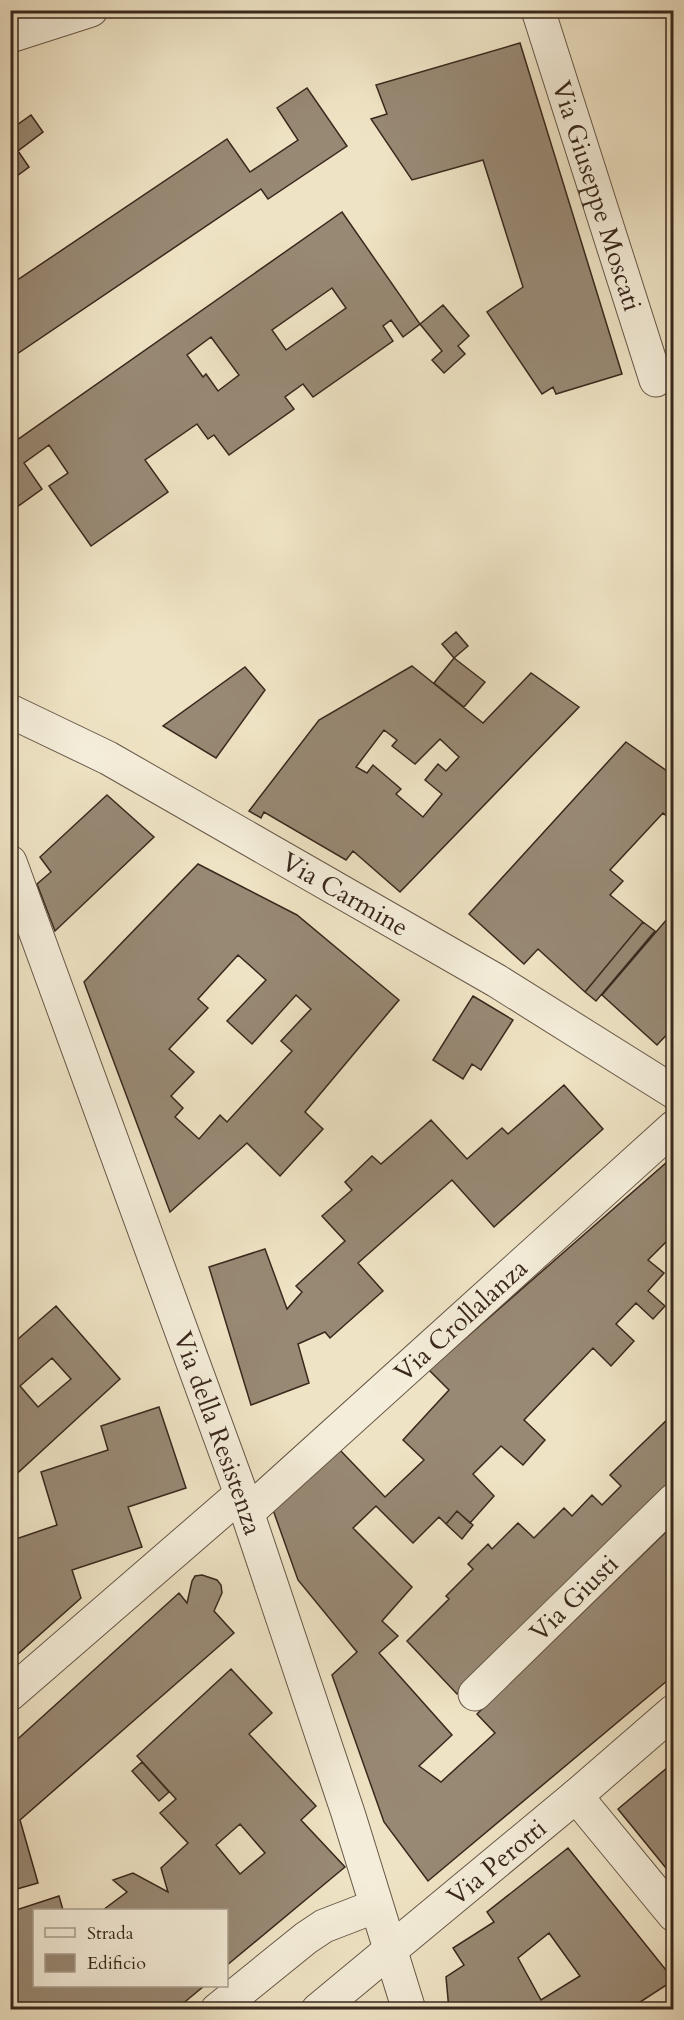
<svg xmlns="http://www.w3.org/2000/svg" width="684" height="2020" font-family="Cardo,serif">
	<style>
		.building { fill: #988974; stroke: #3a281d; stroke-width: 1.5; fill-rule: evenodd }
		.lines { fill: none; stroke-linecap: round; stroke-linejoin: round }
		.minor-casing { stroke: #675747; stroke-width: 35 }
		.minor { stroke: #f4edd9; stroke-width: 33 }
		.labels { text-anchor: middle; stroke-width: 4.5; stroke-linejoin: round; paint-order: stroke }
		.street-label { font-size: 26px; fill: #3a281d; stroke: #f4edd9 }
	</style>
	<rect width="100%" height="100%" fill="#eee3c4"/>
	<filter id="stains"><feTurbulence type="fractalNoise" baseFrequency=".00333" numOctaves="4"/><feColorMatrix values="0 0 0 0 .2 0 0 0 0 .09 0 0 0 0 .02 0 0 0 .5 -.17"/></filter>
	<radialGradient id="worn" r=".72"><stop offset=".6" stop-color="#630" stop-opacity="0"/><stop offset="1" stop-color="#630" stop-opacity=".3"/></radialGradient>
	<path class="building" d="M 520,43 L 622,374 L 556,394 L 553,387 L 542,394 L 487,312 L 523,287 L 483,160 L 412,180 L 371,119 L 387,114 L 376,85 Z
		M 307,88 L 347,146 L 268,199 L 261,189 L 14,356 L 10,350 L 10,285 L 227,139 L 250,172 L 298,140 L 277,108 Z
		M 31,115 L 43,132 L 18,151 L 29,167 L 10,181 L 10,130 Z
		M 342,212 L 420,324 L 403,337 L 391,320 L 383,326 L 393,341 L 313,397 L 303,384 L 285,397 L 294,409 L 229,455 L 214,435 L 208,439 L 197,424 L 145,460 L 168,492 L 91,546 L 49,486 L 68,473 L 49,445 L 24,463 L 42,489 L 10,512 L 10,445 ZM 332,288 L 346,308 L 286,350 L 272,330 ZM 211,337 L 239,375 L 218,391 L 206,374 L 203,377 L 187,355 Z
		M 443,305 L 469,336 L 458,346 L 465,354 L 444,373 L 432,360 L 442,351 L 420,324 Z
		M 456,632 L 468,646 L 454,658 L 442,644 Z
		M 454,658 L 485,682 L 464,707 L 434,683 Z
		M 412,666 L 483,723 L 531,673 L 579,707 L 400,892 L 353,851 L 346,860 L 264,812 L 261,818 L 249,811 L 319,720 ZM 384,730 L 397,740 L 392,746 L 415,764 L 440,739 L 459,757 L 446,771 L 438,764 L 425,780 L 442,794 L 423,817 L 396,794 L 401,789 L 373,765 L 367,773 L 356,767 Z
		M 245,667 L 265,690 L 216,758 L 163,726 Z
		M 626,742 L 674,776 L 674,823 L 663,813 L 610,870 L 623,881 L 610,895 L 643,922 L 585,992 L 538,949 L 524,964 L 469,914 Z
		M 107,795 L 154,837 L 55,931 L 37,884 L 51,872 L 40,857 Z
		M 198,864 L 297,915 L 399,1000 L 305,1112 L 323,1129 L 280,1176 L 247,1143 L 170,1212 L 84,982 ZM 238,955 L 266,980 L 227,1021 L 252,1044 L 296,995 L 311,1009 L 281,1041 L 292,1051 L 227,1122 L 220,1115 L 199,1139 L 175,1117 L 183,1108 L 171,1096 L 194,1072 L 169,1049 L 208,1008 L 198,999 Z
		M 674,911 L 674,1027 L 657,1045 L 602,995 Z
		M 643,922 L 655,931 L 596,1001 L 585,992 Z
		M 473,996 L 513,1020 L 481,1070 L 472,1064 L 463,1079 L 433,1060 Z
		M 564,1085 L 603,1129 L 494,1227 L 452,1180 L 358,1263 L 383,1291 L 330,1338 L 325,1332 L 298,1344 L 309,1383 L 251,1405 L 209,1267 L 265,1249 L 287,1309 L 302,1292 L 296,1286 L 345,1241 L 322,1216 L 352,1190 L 345,1182 L 372,1156 L 381,1164 L 431,1120 L 467,1159 L 502,1128 L 508,1134 Z
		M 674,1156 L 674,1244 L 668,1240 L 648,1260 L 664,1273 L 648,1291 L 665,1306 L 653,1319 L 636,1303 L 616,1324 L 634,1341 L 611,1366 L 593,1348 L 524,1420 L 545,1440 L 523,1465 L 501,1446 L 473,1474 L 494,1496 L 470,1523 L 457,1511 L 446,1524 L 439,1517 L 413,1543 L 376,1506 L 353,1528 L 412,1587 L 382,1621 L 398,1636 L 379,1653 L 452,1735 L 419,1766 L 441,1782 L 495,1733 L 477,1714 L 669,1529 L 674,1533 L 674,1675 L 428,1881 L 384,1822 L 332,1675 L 357,1652 L 298,1580 L 272,1507 L 339,1449 L 385,1497 L 424,1460 L 403,1440 L 449,1390 L 429,1370 Z
		M 56,1306 L 120,1379 L 10,1480 L 10,1346 ZM 52,1358 L 71,1379 L 38,1407 L 20,1386 Z
		M 159,1407 L 186,1488 L 128,1507 L 142,1547 L 72,1570 L 81,1598 L 10,1661 L 10,1541 L 57,1525 L 41,1472 L 108,1450 L 101,1426 Z
		M 674,1413 L 674,1481 L 457,1694 L 407,1641 L 449,1599 L 446,1596 L 473,1569 L 468,1564 L 488,1544 L 492,1549 L 518,1523 L 534,1538 L 564,1508 L 572,1516 L 592,1495 L 602,1505 L 621,1486 L 610,1475 Z
		M 457,1511 L 473,1525 L 462,1539 L 446,1524 Z
		M 202,1575 L 217,1580 L 221,1585 L 222,1593 L 214,1611 L 234,1633 L 20,1820 L 38,1883 L 10,1891 L 10,1746 L 179,1593 L 187,1603 L 192,1581 L 195,1576 Z
		M 231,1669 L 272,1713 L 249,1734 L 316,1806 L 301,1820 L 345,1867 L 226,1966 L 226,1910 L 103,1910 L 127,1892 L 113,1880 L 133,1873 L 168,1892 L 161,1868 L 188,1843 L 160,1813 L 176,1799 L 137,1756 ZM 240,1824 L 265,1853 L 240,1874 L 216,1845 Z
		M 142,1762 L 169,1792 L 159,1801 L 132,1771 Z
		M 674,1762 L 674,1878 L 618,1809 Z
		M 568,1848 L 674,1980 L 628,2010 L 449,2010 L 446,1977 L 464,1965 L 453,1948 L 494,1922 L 487,1912 ZM 549,1933 L 580,1976 L 541,2000 L 518,1958 Z
		M 59,1896 L 63,1910 L 34,1910 L 34,1986 L 204,1986 L 175,2010 L 10,2010 L 10,1912 Z"/>
	<g class="lines">
		<g class="minor-casing">
			<g id="minor">
				<path id="s1" d="M 538,10 L 656,380"/>
				<path d="M 10,36 L 91,10"/>
				<path id="s2" d="M 10,711 L 108,758 L 497,981 L 674,1092"/>
				<path id="s3" d="M 10,862 L 241,1494 L 348,1813 L 409,2010"/>
				<path id="s4" d="M 247,1513 L 674,1127"/>
				<path d="M 10,1694 L 241,1494"/>
				<path id="s5" d="M 475,1694 L 674,1500"/>
				<path d="M 576,1796 L 674,1915"/>
				<path d="M 217,2010 L 306,1938 L 324,1926 L 376,1906"/>
				<path id="s6" d="M 318,2010 L 576,1796 L 674,1711"/>
			</g>
		</g>
		<use href="#minor" class="minor"/>
	</g>
	<g class="labels">
		<g class="street-label">
			<text dy="9" stroke="none"><textPath href="#s1" startOffset="195">Via Giuseppe Moscati</textPath></text>
			<text dy="9" stroke="none"><textPath href="#s2" startOffset="382">Via Carmine</textPath></text>
			<text dy="9" stroke="none"><textPath href="#s4" startOffset="288">Via Crollalanza</textPath></text>
			<text dy="9" stroke="none"><textPath href="#s3" startOffset="608">Via della Resistenza</textPath></text>
			<text dy="9" stroke="none"><textPath href="#s5" startOffset="138">Via Giusti</textPath></text>
			<text dy="9" stroke="none"><textPath href="#s6" startOffset="232">Via Perotti</textPath></text>
		</g>
	</g>
	<rect width="684" height="2020" fill="none" stroke="#eee3c4" stroke-width="36"/>
	<rect x="12" y="12" width="660" height="1996" fill="none" stroke="#3a281d" stroke-width="3"/>
	<rect x="18" y="18" width="648" height="1984" fill="none" stroke="#3a281d" stroke-width="1.5"/>
	<rect x="33" y="1909" width="195" height="78" fill="#f4edd9" stroke="#aa9e8e" stroke-width="1.5"/>
	<rect x="45" y="1928" width="30" height="9" fill="#f4edd9" stroke="#aa9e8e" stroke-width="1.5"/>
	<text x="87" y="1939" font-size="18" fill="#3a281d">Strada</text>
	<rect x="45" y="1954" width="30" height="18" fill="#988974" stroke="#aa9e8e" stroke-width="1.5"/>
	<text x="87" y="1969" font-size="18" fill="#3a281d">Edificio</text>
	<rect width="100%" height="100%" filter="url(#stains)"/>
	<rect width="100%" height="100%" fill="url(#worn)"/>
</svg>
